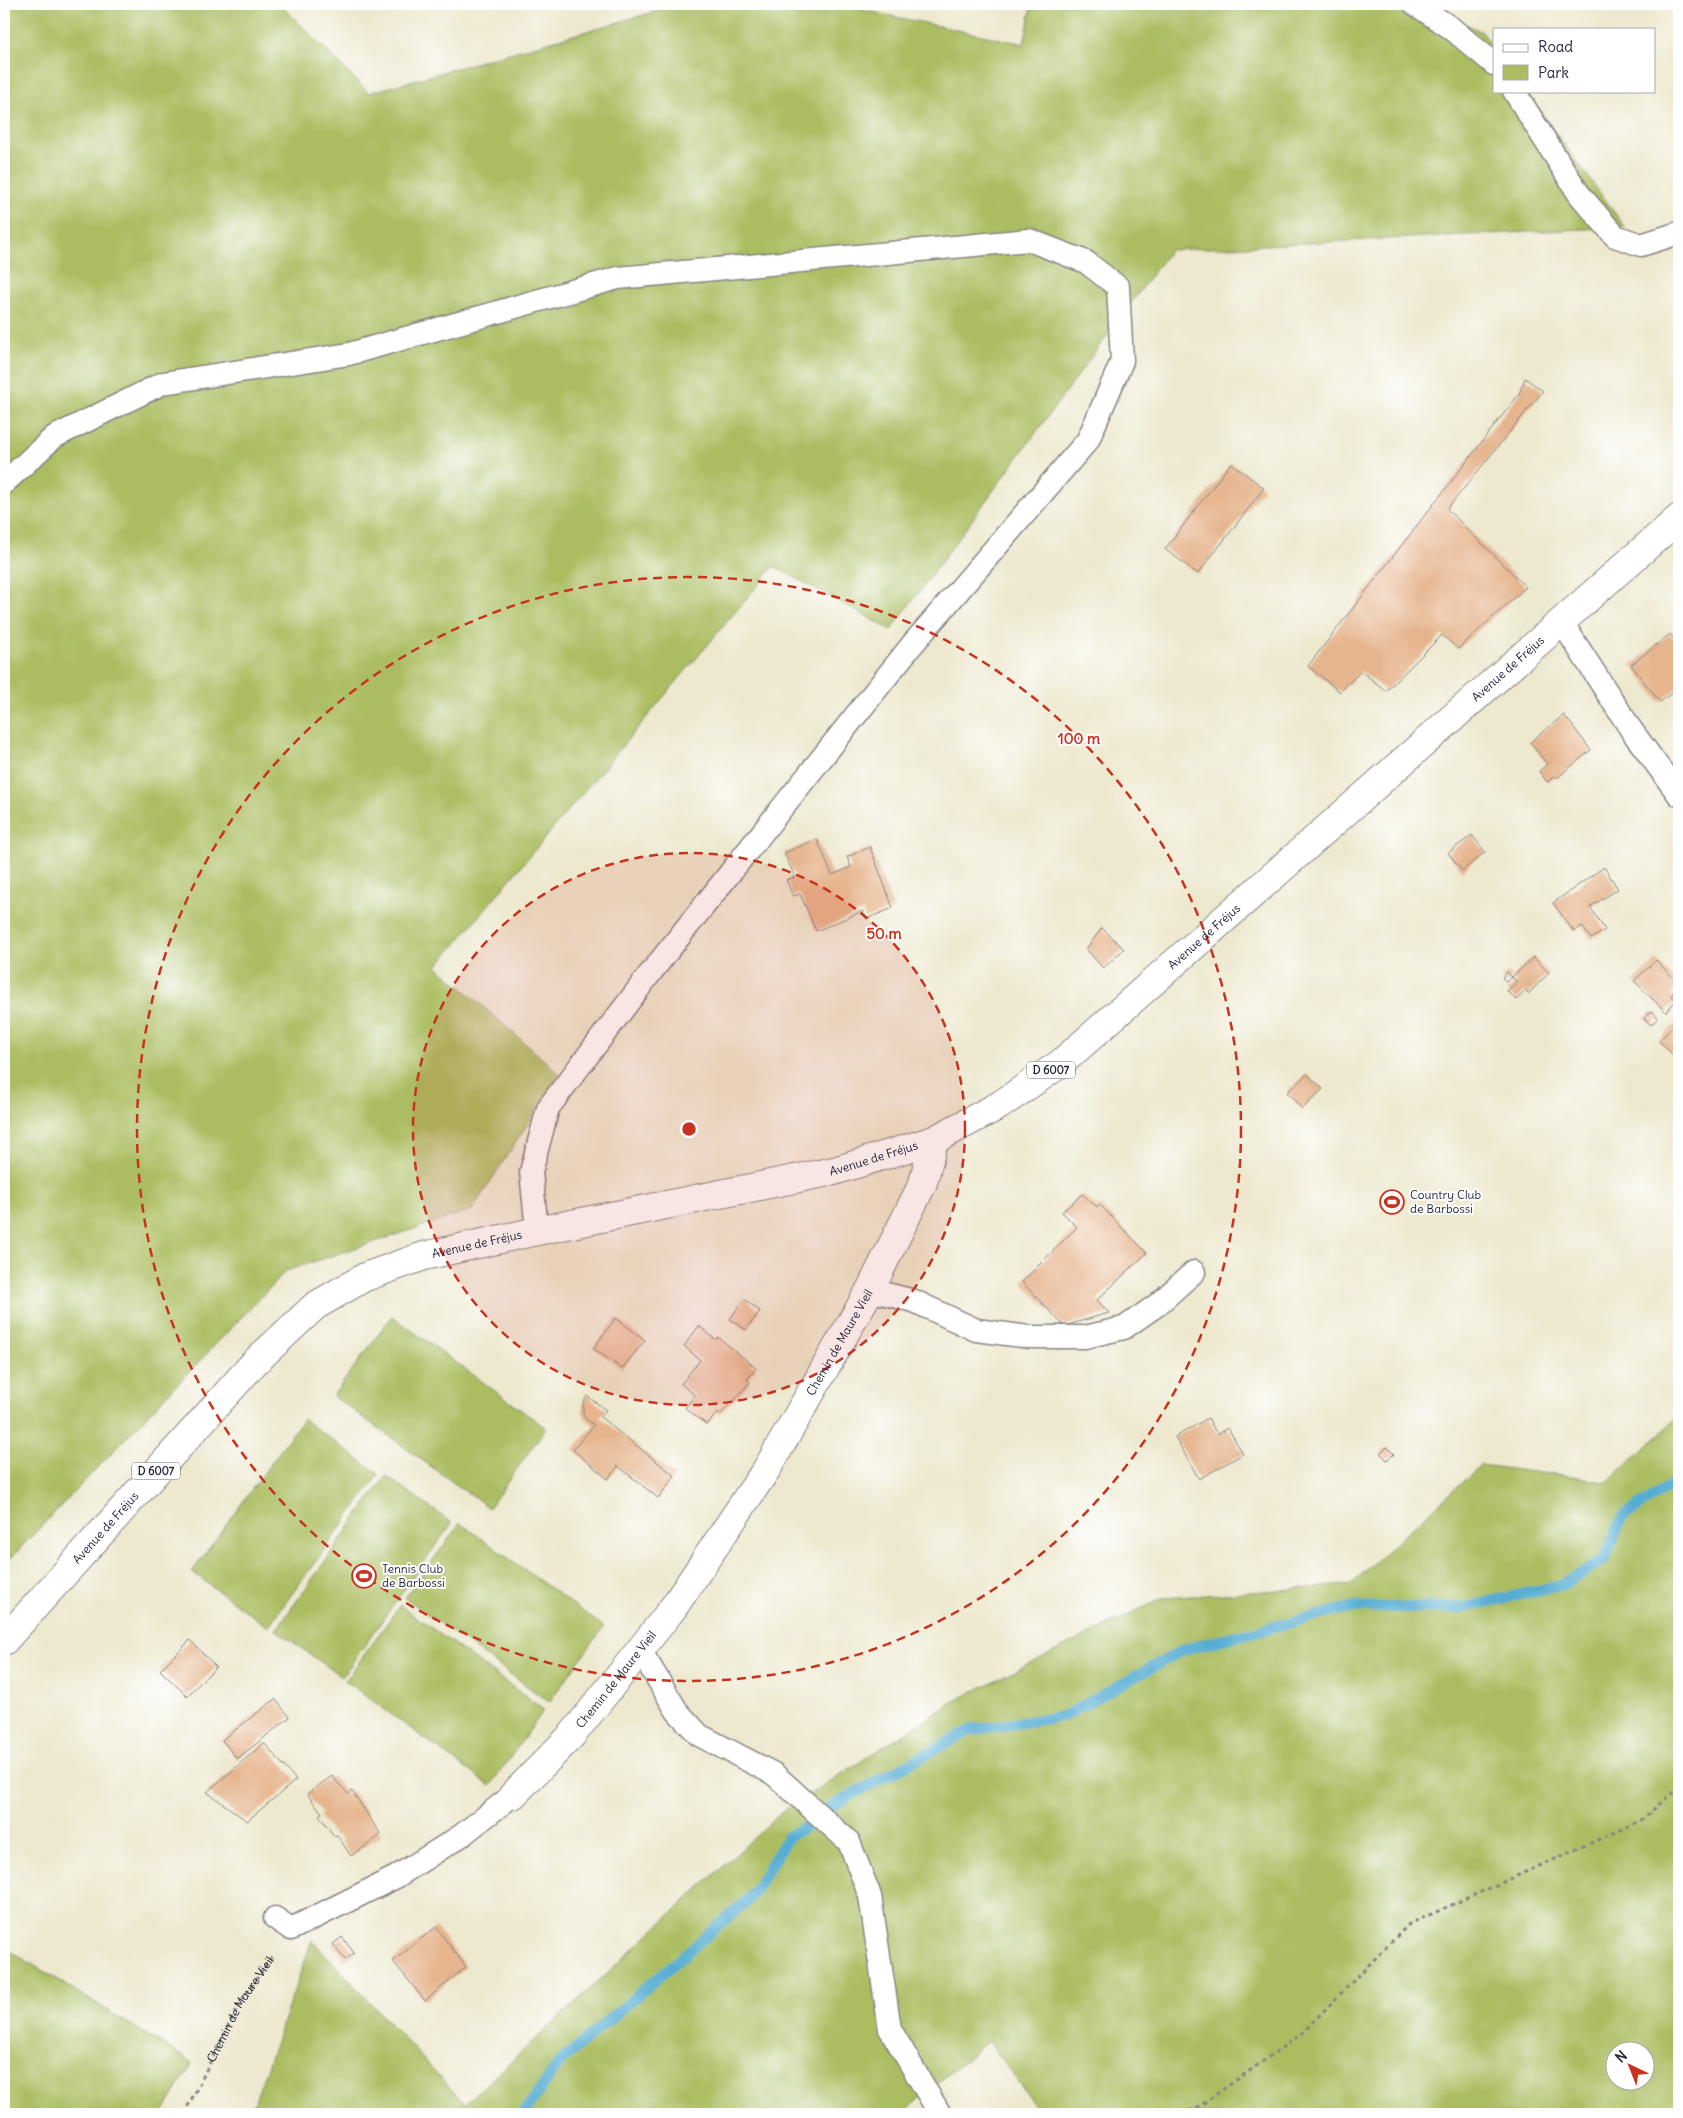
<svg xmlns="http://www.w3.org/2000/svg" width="1683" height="2118" font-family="Delius,sans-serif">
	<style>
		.green { fill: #abbd60; stroke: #66704e; fill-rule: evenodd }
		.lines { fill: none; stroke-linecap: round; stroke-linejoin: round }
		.stream { stroke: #56add3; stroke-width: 11 }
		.building { fill: #e6b58e }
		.service-casing { stroke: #888584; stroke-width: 25 }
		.minor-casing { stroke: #888584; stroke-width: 30 }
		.primary-casing { stroke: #888584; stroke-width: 30 }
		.path { stroke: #888584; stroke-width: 3; stroke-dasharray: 4 4; stroke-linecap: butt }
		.service { stroke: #fff; stroke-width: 22 }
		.minor { stroke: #fff; stroke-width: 28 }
		.primary { stroke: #fff; stroke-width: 28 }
		.ring { fill: none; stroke: #c8321e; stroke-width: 2.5; stroke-dasharray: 9 6 }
		.labels { text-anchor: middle; stroke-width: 4; stroke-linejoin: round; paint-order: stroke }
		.shield { fill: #fff; stroke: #646476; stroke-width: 1 }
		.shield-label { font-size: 11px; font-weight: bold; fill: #22223b }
		.street-label { font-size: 12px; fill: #22223b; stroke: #fff }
		.poi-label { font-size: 12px; fill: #22223b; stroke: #fff; text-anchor: start }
		.centre { fill: #c8321e; stroke: #fff; stroke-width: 2.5 }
		.ring-label { font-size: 15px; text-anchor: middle; font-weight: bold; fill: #c8321e; stroke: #fff; stroke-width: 4; stroke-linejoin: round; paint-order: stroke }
	</style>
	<rect width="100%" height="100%" fill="#fff"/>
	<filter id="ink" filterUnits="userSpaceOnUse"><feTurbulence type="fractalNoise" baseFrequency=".02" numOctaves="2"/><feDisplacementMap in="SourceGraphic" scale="10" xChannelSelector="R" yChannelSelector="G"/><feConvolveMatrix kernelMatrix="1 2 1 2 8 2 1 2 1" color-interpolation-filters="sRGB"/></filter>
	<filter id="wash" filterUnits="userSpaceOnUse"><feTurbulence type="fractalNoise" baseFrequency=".0096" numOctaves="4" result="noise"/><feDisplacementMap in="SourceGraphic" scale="20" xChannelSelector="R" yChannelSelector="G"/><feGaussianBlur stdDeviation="1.12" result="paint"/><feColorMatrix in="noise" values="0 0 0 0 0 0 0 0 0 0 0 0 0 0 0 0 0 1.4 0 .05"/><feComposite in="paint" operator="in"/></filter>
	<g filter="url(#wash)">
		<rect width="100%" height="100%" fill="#ede8ce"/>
		<path class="green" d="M 4,4 L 280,4 L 369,93 L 682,4 L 834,4 L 1024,44 L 1032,4 L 1426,4 L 1482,32 L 1494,49 L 1494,91 L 1525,91 L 1625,227 L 1170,250 L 891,630 L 774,566 L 437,966 L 560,1074 L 472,1210 L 286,1271 L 4,1565 Z
			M 392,1316 L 546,1428 L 489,1508 L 333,1396 Z
			M 1679,1417 L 1679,2114 L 1037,2114 L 1029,2097 L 988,2041 L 901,2114 L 245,2114 L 255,2101 L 312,1940 L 465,2104 L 782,1812 L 956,1700 L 1163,1598 L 1350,1585 L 1481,1465 L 1607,1482 ZM 1616,2050 L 1646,2050 L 1646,2080 L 1616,2080 Z
			M 303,1419 L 379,1474 L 268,1627 L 192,1572 Z
			M 386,1476 L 452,1523 L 342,1677 L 276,1630 Z
			M 460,1523 L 604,1627 L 549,1702 L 405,1598 Z
			M 400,1605 L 544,1710 L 490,1786 L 345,1681 Z
			M 4,1947 L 193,2063 L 162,2114 L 4,2114 Z"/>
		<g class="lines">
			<path class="stream" d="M 523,2114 L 560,2062 L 750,1898 L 788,1837 L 818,1819 L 833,1805 L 971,1730 L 1064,1716 L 1185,1649 L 1352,1607 L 1462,1608 L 1562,1585 L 1604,1560 L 1623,1516 L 1679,1480"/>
		</g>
		<g id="blocks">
			<path class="building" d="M 1525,378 L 1543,391 L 1447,509 L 1526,587 L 1458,649 L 1442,635 L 1386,691 L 1361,671 L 1340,692 L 1308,666 L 1519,394 Z
				M 1231,463 L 1264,488 L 1198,574 L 1165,549 Z
				M 1670,634 L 1679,646 L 1679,687 L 1660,702 L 1631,665 Z
				M 1564,715 L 1591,750 L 1557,778 L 1555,776 L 1547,782 L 1539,771 L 1547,764 L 1530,742 Z
				M 1472,835 L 1485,852 L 1462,871 L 1448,853 Z
				M 817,839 L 832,875 L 851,867 L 847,857 L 870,847 L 893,908 L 866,919 L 863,911 L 816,931 L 800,894 L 793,896 L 786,880 L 795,877 L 784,853 Z
				M 1604,867 L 1618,889 L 1590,907 L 1605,930 L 1591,939 L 1582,926 L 1574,932 L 1553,903 Z
				M 1102,928 L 1124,949 L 1103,968 L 1086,949 Z
				M 1533,957 L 1549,973 L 1528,994 L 1526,991 L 1516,1000 L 1507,991 L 1517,982 L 1512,977 Z
				M 1656,960 L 1679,984 L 1671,996 L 1676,1000 L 1666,1012 L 1634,981 Z
				M 1507,972 L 1512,977 L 1507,982 L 1502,978 Z
				M 1652,1011 L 1658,1018 L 1651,1025 L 1644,1018 Z
				M 1679,1020 L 1679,1061 L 1659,1041 Z
				M 1307,1074 L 1323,1089 L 1302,1109 L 1287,1092 Z
				M 1082,1194 L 1097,1207 L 1099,1204 L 1147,1253 L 1097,1300 L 1109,1313 L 1064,1326 L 1022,1282 L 1077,1227 L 1062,1212 Z
				M 744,1299 L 760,1311 L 746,1330 L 730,1319 Z
				M 616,1318 L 645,1340 L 622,1369 L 593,1348 Z
				M 699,1326 L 716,1340 L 718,1337 L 756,1368 L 747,1380 L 750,1382 L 732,1403 L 731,1402 L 720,1415 L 717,1413 L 707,1425 L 685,1408 L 695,1395 L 681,1384 L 700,1360 L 684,1346 Z
				M 587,1396 L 606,1410 L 600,1417 L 675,1476 L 658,1498 L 618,1466 L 608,1479 L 573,1450 L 594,1425 L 586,1419 L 583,1412 L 583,1403 Z
				M 1208,1418 L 1217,1434 L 1228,1428 L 1243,1454 L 1199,1479 L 1175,1437 Z
				M 1387,1447 L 1394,1454 L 1387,1460 L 1380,1453 Z
				M 190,1640 L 216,1667 L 187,1696 L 160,1670 Z
				M 275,1699 L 290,1717 L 237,1759 L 222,1740 Z
				M 264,1743 L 296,1780 L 247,1821 L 207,1792 Z
				M 332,1776 L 348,1794 L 352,1791 L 381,1835 L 351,1856 L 337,1835 L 334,1836 L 319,1815 L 322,1813 L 307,1794 Z
				M 436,1927 L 466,1967 L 425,2001 L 393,1961 Z
				M 342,1937 L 354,1953 L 345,1960 L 333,1944 Z"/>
		</g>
	</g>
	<g filter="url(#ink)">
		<use href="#blocks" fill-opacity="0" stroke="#888584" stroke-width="1"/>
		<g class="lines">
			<g class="service-casing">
				<path id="service" d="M 1415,4 L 1451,28 L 1494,64
					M 1514,91 L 1579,194 L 1615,236 L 1641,245 L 1679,233
					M 4,483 L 54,437 L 163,383 L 349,354 L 618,278 L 1029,240 L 1086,262 L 1118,287 L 1122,361 L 1088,440 L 911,646 L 652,971 L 548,1108 L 531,1172 L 537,1231
					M 1561,621 L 1632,731 L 1679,795
					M 870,1290 L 914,1301 L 976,1330 L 1029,1337 L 1085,1337 L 1124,1328 L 1157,1305 L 1194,1272
					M 640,1650 L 677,1711 L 699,1735 L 774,1774 L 849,1842 L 870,1896 L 890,2029 L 940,2114
					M 275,1918 L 291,1929 L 396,1877 L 462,1835 L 513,1795"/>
			</g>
			<g class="minor-casing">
				<g id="minor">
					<path id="s2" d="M 513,1795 L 572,1735 L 640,1650 L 673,1608 L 768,1467 L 870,1290 L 923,1183 L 934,1140"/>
				</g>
			</g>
			<g class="primary-casing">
				<g id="primary">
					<path id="s3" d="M 4,1641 L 255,1362 L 315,1306 L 365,1277 L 424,1256 L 537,1231 L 834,1171 L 934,1140 L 1000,1105 L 1061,1063 L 1679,518"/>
				</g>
			</g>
			<g class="path">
				<path id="s1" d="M 184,2114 L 240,2003 L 273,1955"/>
				<path d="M 1149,2114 L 1194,2110 L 1300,2035 L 1409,1924 L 1640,1821 L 1679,1787"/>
			</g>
			<use href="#service" class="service"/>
			<use href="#minor" class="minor"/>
			<use href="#primary" class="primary"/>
		</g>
	</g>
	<circle cx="689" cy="1129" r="276" fill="#c8321e" fill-opacity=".12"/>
	<g class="ring">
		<circle cx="689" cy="1129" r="276"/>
		<circle cx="689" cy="1129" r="552"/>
	</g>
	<defs>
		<g id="stadium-ring" transform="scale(1.25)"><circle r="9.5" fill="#fff" stroke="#c8321e" stroke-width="1.5"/><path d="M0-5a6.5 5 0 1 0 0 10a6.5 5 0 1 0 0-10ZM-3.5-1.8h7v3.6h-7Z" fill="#c8321e"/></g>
	</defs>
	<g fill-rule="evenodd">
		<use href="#stadium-ring" x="1392" y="1202"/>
		<use href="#stadium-ring" x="364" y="1576"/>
	</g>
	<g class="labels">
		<g class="shield">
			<rect x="1027" y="1061.5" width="48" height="17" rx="4"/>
			<rect x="132" y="1462.5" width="48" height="17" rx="4"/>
		</g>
		<g class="shield-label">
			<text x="1051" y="1074">D 6007</text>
			<text x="156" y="1475">D 6007</text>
		</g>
		<g class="street-label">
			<text dy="4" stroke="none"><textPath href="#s3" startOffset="1846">Avenue de Fréjus</textPath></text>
			<text dy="4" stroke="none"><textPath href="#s3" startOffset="1441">Avenue de Fréjus</textPath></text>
			<text dy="4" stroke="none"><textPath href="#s3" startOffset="1038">Avenue de Fréjus</textPath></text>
			<text dy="4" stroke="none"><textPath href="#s3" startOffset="632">Avenue de Fréjus</textPath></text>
			<text dy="4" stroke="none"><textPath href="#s2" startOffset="560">Chemin de Maure Vieil</textPath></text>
			<text dy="4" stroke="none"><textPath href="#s3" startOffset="152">Avenue de Fréjus</textPath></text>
			<text dy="4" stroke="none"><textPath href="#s2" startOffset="155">Chemin de Maure Vieil</textPath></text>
			<text dy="4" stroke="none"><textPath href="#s1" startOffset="119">Chemin de Maure Vieil</textPath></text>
		</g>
		<g class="poi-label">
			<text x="1410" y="1199">Country Club<tspan x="1410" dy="14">de Barbossi</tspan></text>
			<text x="382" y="1573">Tennis Club<tspan x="382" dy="14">de Barbossi</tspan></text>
		</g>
	</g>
	<circle cx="689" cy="1129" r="8" class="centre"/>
	<g class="ring-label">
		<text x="1079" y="744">100 m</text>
		<text x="884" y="939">50 m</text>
	</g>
	<rect width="1683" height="2118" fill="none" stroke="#fff" stroke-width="20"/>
	<rect x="1493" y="28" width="162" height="65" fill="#ffffff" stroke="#a7a7b1"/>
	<rect x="1503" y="44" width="25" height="8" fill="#ffffff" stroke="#a7a7b1"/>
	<text x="1538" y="52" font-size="15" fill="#22223b">Road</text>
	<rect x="1503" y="65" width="25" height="15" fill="#abbd60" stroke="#a7a7b1"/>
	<text x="1538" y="78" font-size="15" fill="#22223b">Park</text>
	<g transform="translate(1630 2066) rotate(317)"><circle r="24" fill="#ffffff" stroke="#a7a7b1"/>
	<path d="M0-4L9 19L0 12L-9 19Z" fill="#c8321e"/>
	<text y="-8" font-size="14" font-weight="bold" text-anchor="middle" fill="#22223b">N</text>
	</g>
</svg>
